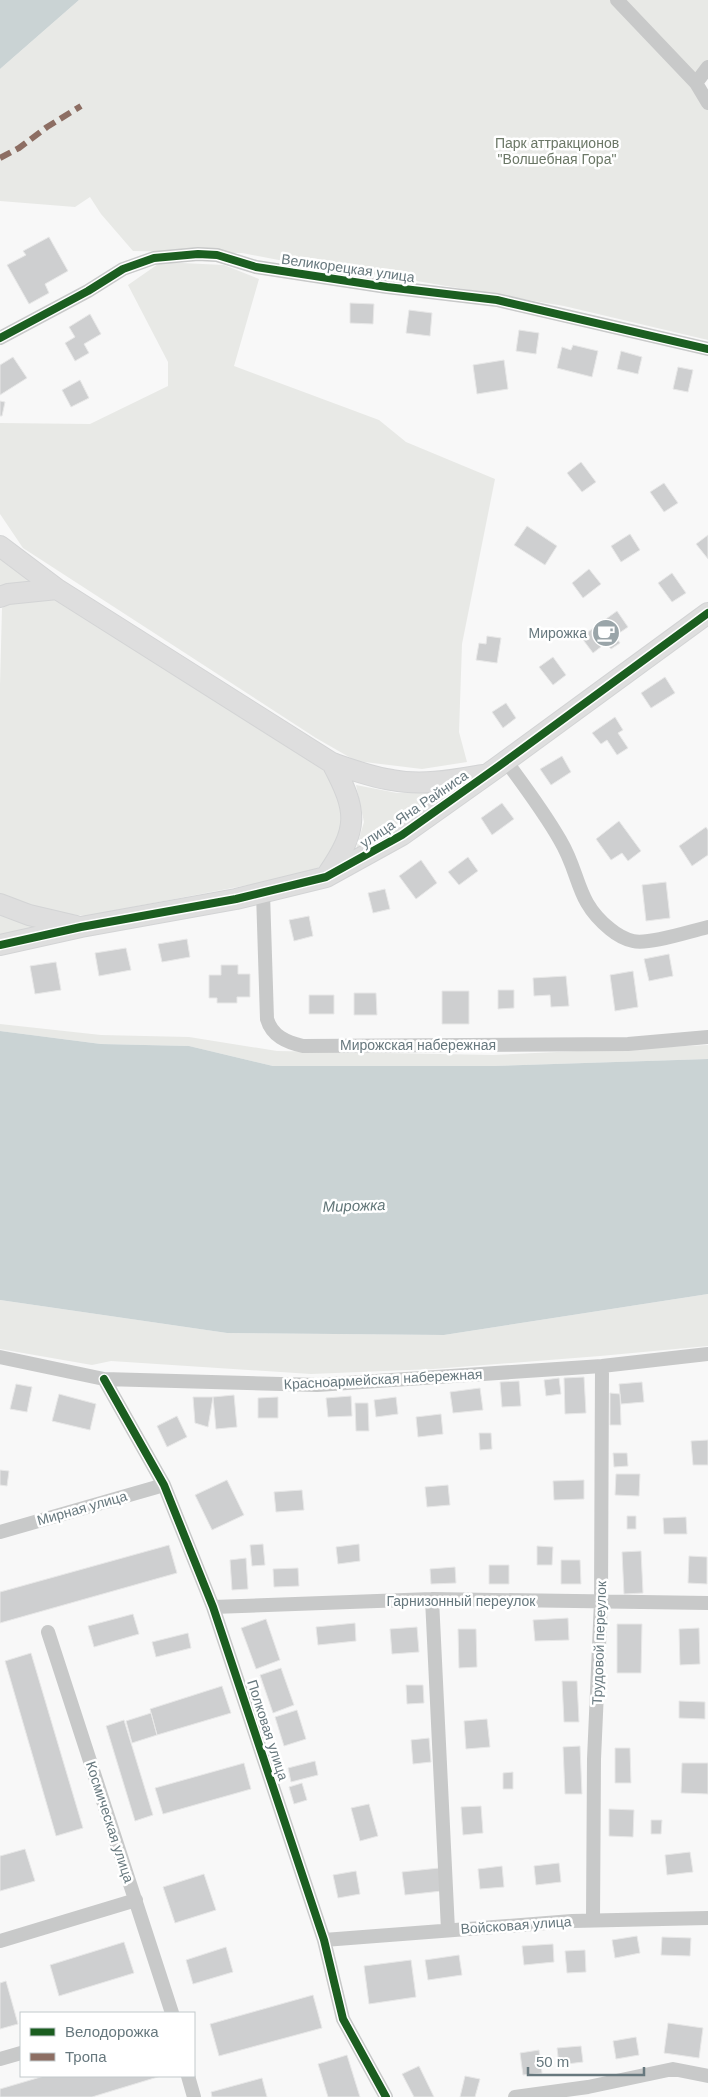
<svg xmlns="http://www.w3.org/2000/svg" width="708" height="2097" font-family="Helvetica,sans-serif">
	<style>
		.green { fill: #e8e9e6 }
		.water { fill: #cad3d4 }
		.building { fill: #cecfd0; stroke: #e8e8e8 }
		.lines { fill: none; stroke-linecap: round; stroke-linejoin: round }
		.secondary-casing { stroke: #d3d4d5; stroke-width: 22 }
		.street { stroke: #c8c9c9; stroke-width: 14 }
		.secondary { stroke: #dedede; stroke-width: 20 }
		.quiet { stroke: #8d6e63; stroke-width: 6; stroke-dasharray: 12 6; stroke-linecap: butt }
		.cycleway-casing { stroke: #fff; stroke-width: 11 }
		.cycleway { stroke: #1b5e20; stroke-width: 8 }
		.labels { text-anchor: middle; stroke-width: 5; stroke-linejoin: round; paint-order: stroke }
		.park-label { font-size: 14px; fill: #6b7766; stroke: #fff }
		.street-label { font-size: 14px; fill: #67787e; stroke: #fff }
		.poi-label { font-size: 14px; fill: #67787e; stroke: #fff; text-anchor: end }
		.water-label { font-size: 15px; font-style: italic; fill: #627678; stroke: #fff }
	</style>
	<rect width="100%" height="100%" fill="#f8f8f8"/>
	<path class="green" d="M 79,0 L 708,0 L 708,63 L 692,85 L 708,110 L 708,340 L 564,306 L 387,276 L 315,267 L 242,253 L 133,251 L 101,214 L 90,197 L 75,207 L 0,201 L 0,69 Z
		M 161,262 L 224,265 L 259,279 L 234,366 L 379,420 L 406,442 L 495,479 L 462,644 L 459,732 L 467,762 L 422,769 L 356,761 L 316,738 L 23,548 L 0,514 L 0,423 L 90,424 L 168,386 L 168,362 L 128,285 Z
		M 0,557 L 33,582 L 18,583 L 0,588 Z
		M 21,598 L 57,598 L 321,767 L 338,788 L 344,827 L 331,857 L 318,868 L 296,876 L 85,916 L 44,911 L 10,900 L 0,894 L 0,685 L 2,608 Z
		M 356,785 L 397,793 L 452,792 L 354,856 L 364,822 Z
		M 0,915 L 33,927 L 34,930 L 0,937 Z
		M 0,1024 L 101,1035 L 189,1037 L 277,1051 L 493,1055 L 708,1045 L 708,1059 L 495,1066 L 273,1066 L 189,1046 L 101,1044 L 0,1031 Z
		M 708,1294 L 708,1346 L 600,1356 L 433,1369 L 311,1374 L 111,1361 L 92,1365 L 0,1349 L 0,1300 L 227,1333 L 444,1335 Z"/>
	<path class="water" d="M 0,0 L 79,0 L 0,69 Z
		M 0,1031 L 101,1044 L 189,1046 L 273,1066 L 495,1066 L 708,1059 L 708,1294 L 444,1335 L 227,1333 L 0,1300 Z"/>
	<path class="building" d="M 49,237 L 68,271 L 45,284 L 49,293 L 29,304 L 7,265 L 26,255 L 23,251 Z
		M 350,303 L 374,304 L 373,324 L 350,323 Z
		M 409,310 L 432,313 L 430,336 L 406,333 Z
		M 90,314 L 101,334 L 84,344 L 89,353 L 75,361 L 65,343 L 75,337 L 69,327 Z
		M 519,330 L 539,333 L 536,354 L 516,351 Z
		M 573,345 L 598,351 L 592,377 L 557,368 L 562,347 L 571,350 Z
		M 621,351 L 642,357 L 638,374 L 617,369 Z
		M 13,357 L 27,378 L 0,395 L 0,365 Z
		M 504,360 L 508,389 L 477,394 L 473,365 Z
		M 678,367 L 693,370 L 688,392 L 673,389 Z
		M 80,380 L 89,398 L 71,407 L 62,390 Z
		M 0,401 L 5,402 L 2,416 L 0,416 Z
		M 581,462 L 596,482 L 582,492 L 567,473 Z
		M 664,483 L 678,503 L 664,512 L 650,492 Z
		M 527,526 L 557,546 L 545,565 L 514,545 Z
		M 630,534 L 640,550 L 621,562 L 611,546 Z
		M 708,535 L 708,559 L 696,544 Z
		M 589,569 L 601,584 L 583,598 L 572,583 Z
		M 672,573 L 686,593 L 672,602 L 658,583 Z
		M 617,611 L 628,627 L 615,636 L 620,643 L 611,649 L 606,643 L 593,653 L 581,637 Z
		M 487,636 L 501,638 L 497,663 L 476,660 L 479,643 L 486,644 Z
		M 553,657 L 566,675 L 553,685 L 539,667 Z
		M 665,677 L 675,693 L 651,708 L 641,693 Z
		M 506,703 L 516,718 L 503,728 L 492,712 Z
		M 615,717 L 623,730 L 618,733 L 628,748 L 617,755 L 607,740 L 601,744 L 592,733 Z
		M 562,756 L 571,772 L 551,785 L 540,769 Z
		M 502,803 L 514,819 L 492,835 L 481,818 Z
		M 619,821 L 641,851 L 628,861 L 622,853 L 611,860 L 596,839 Z
		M 706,827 L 708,830 L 708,855 L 692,866 L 679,846 Z
		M 468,857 L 478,871 L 459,885 L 448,872 Z
		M 421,860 L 437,883 L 416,899 L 399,876 Z
		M 666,882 L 670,918 L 646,921 L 642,885 Z
		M 385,889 L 390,909 L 373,913 L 368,893 Z
		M 309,916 L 313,936 L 294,941 L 289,920 Z
		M 187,939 L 190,957 L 162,962 L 158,944 Z
		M 126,948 L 131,970 L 99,976 L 95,953 Z
		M 669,954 L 673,976 L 649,981 L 644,959 Z
		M 56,962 L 61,990 L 35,994 L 30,966 Z
		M 221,965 L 238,965 L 238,974 L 250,974 L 250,997 L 237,997 L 237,1003 L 217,1003 L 217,998 L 209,998 L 209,975 L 221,975 Z
		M 633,971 L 638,1007 L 615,1011 L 610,975 Z
		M 566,976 L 569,1006 L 551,1007 L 550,995 L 534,996 L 533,978 Z
		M 498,990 L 514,990 L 514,1008 L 498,1009 Z
		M 442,991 L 469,991 L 469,1024 L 442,1024 Z
		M 354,993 L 376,993 L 377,1015 L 354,1015 Z
		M 309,995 L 334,995 L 334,1014 L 309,1014 Z
		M 584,1377 L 586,1413 L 565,1414 L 564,1378 Z
		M 559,1378 L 561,1394 L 546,1396 L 544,1380 Z
		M 519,1381 L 521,1406 L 502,1407 L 500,1382 Z
		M 642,1382 L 644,1402 L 621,1404 L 619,1384 Z
		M 16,1384 L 32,1387 L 27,1412 L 10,1409 Z
		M 480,1388 L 483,1410 L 453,1413 L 450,1392 Z
		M 610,1393 L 620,1394 L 621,1425 L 610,1425 Z
		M 59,1394 L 96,1404 L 90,1430 L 52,1421 Z
		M 234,1395 L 237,1427 L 216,1429 L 213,1397 Z
		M 351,1396 L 352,1416 L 328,1417 L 326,1398 Z
		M 193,1397 L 213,1397 L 208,1427 L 195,1423 Z
		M 278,1397 L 278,1418 L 258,1418 L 258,1398 Z
		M 396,1397 L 398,1414 L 376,1417 L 374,1400 Z
		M 355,1403 L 368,1403 L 369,1431 L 356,1431 Z
		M 441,1414 L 443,1434 L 418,1437 L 416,1417 Z
		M 177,1416 L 187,1437 L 167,1447 L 157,1426 Z
		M 479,1433 L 491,1433 L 492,1449 L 480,1450 Z
		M 708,1440 L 708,1465 L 693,1465 L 691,1441 Z
		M 613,1453 L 627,1453 L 628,1466 L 614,1467 Z
		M 0,1470 L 9,1471 L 7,1486 L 0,1485 Z
		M 616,1474 L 640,1474 L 639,1496 L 615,1495 Z
		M 227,1480 L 244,1515 L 212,1530 L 195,1495 Z
		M 584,1480 L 584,1499 L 554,1500 L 553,1481 Z
		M 448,1485 L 450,1505 L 427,1507 L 425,1487 Z
		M 302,1490 L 304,1510 L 276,1512 L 274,1492 Z
		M 627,1516 L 636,1516 L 636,1529 L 627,1529 Z
		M 686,1517 L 687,1534 L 664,1534 L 663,1518 Z
		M 263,1544 L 265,1565 L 252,1566 L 250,1545 Z
		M 359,1544 L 360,1561 L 338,1564 L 336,1547 Z
		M 169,1545 L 177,1573 L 0,1623 L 0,1592 Z
		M 537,1546 L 553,1547 L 552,1565 L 537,1565 Z
		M 641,1551 L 643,1593 L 624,1594 L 622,1552 Z
		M 689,1556 L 707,1557 L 707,1584 L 688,1583 Z
		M 246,1558 L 248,1589 L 232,1590 L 230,1560 Z
		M 561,1560 L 580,1560 L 581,1584 L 561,1584 Z
		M 489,1565 L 509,1565 L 509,1584 L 489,1584 Z
		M 455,1567 L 456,1583 L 431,1584 L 430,1569 Z
		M 298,1568 L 299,1586 L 274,1587 L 273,1569 Z
		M 133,1614 L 139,1634 L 94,1647 L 88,1626 Z
		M 568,1618 L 569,1640 L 535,1641 L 533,1620 Z
		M 266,1619 L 280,1660 L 256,1669 L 241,1628 Z
		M 355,1623 L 356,1641 L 318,1645 L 316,1627 Z
		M 617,1624 L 642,1624 L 641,1673 L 617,1673 Z
		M 417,1627 L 419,1652 L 392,1654 L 390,1629 Z
		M 699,1628 L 700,1664 L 680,1665 L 679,1629 Z
		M 458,1629 L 476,1629 L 477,1667 L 459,1668 Z
		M 188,1633 L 191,1648 L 156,1657 L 152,1642 Z
		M 31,1653 L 83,1828 L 56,1836 L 5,1661 Z
		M 281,1668 L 294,1705 L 273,1713 L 260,1675 Z
		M 562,1681 L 577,1681 L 579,1722 L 564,1722 Z
		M 406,1685 L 423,1685 L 424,1703 L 407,1704 Z
		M 222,1686 L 231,1713 L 157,1735 L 150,1709 Z
		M 679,1701 L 705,1702 L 705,1719 L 679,1718 Z
		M 297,1710 L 306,1739 L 284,1746 L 275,1717 Z
		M 151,1713 L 157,1735 L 132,1743 L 126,1721 Z
		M 487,1719 L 490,1747 L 466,1749 L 464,1721 Z
		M 124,1720 L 153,1815 L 135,1821 L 106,1726 Z
		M 429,1738 L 431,1762 L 413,1764 L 411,1740 Z
		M 580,1746 L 582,1794 L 565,1794 L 563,1747 Z
		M 615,1748 L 630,1748 L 631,1783 L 615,1783 Z
		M 315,1761 L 318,1775 L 291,1782 L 288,1768 Z
		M 244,1763 L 251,1789 L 163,1814 L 155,1788 Z
		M 682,1763 L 708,1763 L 708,1794 L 681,1793 Z
		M 513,1772 L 513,1789 L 503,1789 L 503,1773 Z
		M 302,1783 L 307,1800 L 294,1804 L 289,1787 Z
		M 369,1804 L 378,1836 L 360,1841 L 351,1808 Z
		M 481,1806 L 483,1833 L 463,1835 L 461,1807 Z
		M 609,1809 L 634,1810 L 633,1837 L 609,1836 Z
		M 651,1820 L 662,1820 L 661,1834 L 651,1834 Z
		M 25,1849 L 35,1881 L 0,1891 L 0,1856 Z
		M 690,1852 L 693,1872 L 667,1875 L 665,1855 Z
		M 559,1863 L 561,1882 L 536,1885 L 534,1866 Z
		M 502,1866 L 504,1887 L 480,1889 L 478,1869 Z
		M 439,1868 L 442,1891 L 405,1895 L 402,1872 Z
		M 356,1871 L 360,1894 L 338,1898 L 333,1875 Z
		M 204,1874 L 216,1910 L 175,1923 L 163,1887 Z
		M 637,1936 L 640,1953 L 615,1958 L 612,1940 Z
		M 662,1937 L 691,1938 L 690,1956 L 661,1955 Z
		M 124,1942 L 134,1973 L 59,1996 L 50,1965 Z
		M 553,1944 L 554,1962 L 524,1965 L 522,1946 Z
		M 226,1947 L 233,1972 L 193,1984 L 186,1960 Z
		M 585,1950 L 586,1972 L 567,1973 L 565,1951 Z
		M 459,1955 L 462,1975 L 428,1980 L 425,1960 Z
		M 411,1960 L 416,1997 L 369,2004 L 364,1966 Z
		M 6,1981 L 18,2024 L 0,2029 L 0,1983 Z
		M 313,1995 L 322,2028 L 219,2056 L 210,2024 Z
		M 668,2023 L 703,2028 L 699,2058 L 664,2053 Z
		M 636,2037 L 639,2055 L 616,2059 L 613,2041 Z
		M 581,2046 L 583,2062 L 559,2065 L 557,2048 Z
		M 539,2050 L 542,2073 L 523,2075 L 520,2053 Z
		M 347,2055 L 360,2097 L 328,2097 L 318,2064 Z
		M 419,2066 L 434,2097 L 414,2097 L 402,2074 Z
		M 44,2076 L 161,2076 L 92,2097 L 0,2097 L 0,2089 Z
		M 465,2076 L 480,2079 L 475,2097 L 460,2097 Z
		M 262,2078 L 267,2097 L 212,2097 L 211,2092 Z"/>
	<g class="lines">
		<g class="secondary-casing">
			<path id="secondary" d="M 0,546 L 57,589 L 332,763 C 352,770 371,777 392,780 C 422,786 453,780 482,775
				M 0,597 L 8,594 L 57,589
				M 327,875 C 359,828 358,812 332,763
				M 0,904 L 29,915 L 76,926
				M 0,945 L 81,927 L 236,899 L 326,877 L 402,835 L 499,766 L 708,613"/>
		</g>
		<path class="street" d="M 617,0 L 696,83 L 708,103
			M 696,83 L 708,67
			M 0,338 L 88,291 L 123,269 L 154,258 L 198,254 L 217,255 L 256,267 L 387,287 L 497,300 L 708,349
			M 506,761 C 525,787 544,812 560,840 C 581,875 575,901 610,929 C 616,934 624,939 633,941 C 649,945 690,931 708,927
			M 263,893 L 267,1019 C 272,1036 286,1042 303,1046 L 628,1044 L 708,1037
			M 0,1357 L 104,1379 L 317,1385 L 602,1366 L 708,1354
			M 104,1379 L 164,1485 L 213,1607 L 324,1940 L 343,2019 L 386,2097
			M 0,1532 L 164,1485
			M 432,1599 L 448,1930
			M 213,1607 L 432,1599 L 708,1603
			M 48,1632 L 172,2013
			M 593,1920 L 594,1759 L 601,1601 L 602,1366
			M 324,1940 L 572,1921 L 708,1918
			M 0,1941 L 136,1900
			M 0,2059 L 21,2053
			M 188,2076 L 194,2097
			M 515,2097 L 588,2087 L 673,2069 L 708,2076"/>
		<use href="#secondary" class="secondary"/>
		<path class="quiet" d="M 0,158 L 19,148 L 47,127 L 81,106"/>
		<g class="cycleway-casing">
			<path id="cycleway" d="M 0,338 L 88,291 L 123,269 L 154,258 L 198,254 L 217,255 L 256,267 L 387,287 L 497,300 L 708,349
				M 0,945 L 81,927 L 236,899 L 326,877 L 402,835 L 499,766 L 708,613
				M 104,1379 L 164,1485 L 213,1607 L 324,1940 L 343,2019 L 386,2097"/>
		</g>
		<use href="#cycleway" class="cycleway"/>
	</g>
	<defs>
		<g id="cafe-disc" transform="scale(1.4375)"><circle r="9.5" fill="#9aa5a9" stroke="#fff"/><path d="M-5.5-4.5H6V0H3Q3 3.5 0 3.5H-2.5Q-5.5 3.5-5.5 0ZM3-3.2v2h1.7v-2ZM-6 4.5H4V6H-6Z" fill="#fff"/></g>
	</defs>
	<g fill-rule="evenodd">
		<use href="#cafe-disc" x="606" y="633"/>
	</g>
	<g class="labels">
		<g class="park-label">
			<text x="557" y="148">Парк аттракционов<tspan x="557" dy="16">"Волшебная Гора"</tspan></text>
		</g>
		<g class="street-label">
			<text transform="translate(348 268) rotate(8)" y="5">Великорецкая улица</text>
			<text transform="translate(414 809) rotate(-34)" y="5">улица Яна Райниса</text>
			<text x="418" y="1050">Мирожская набережная</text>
			<text transform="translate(383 1379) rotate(-3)" y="5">Красноармейская набережная</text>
			<text transform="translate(82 1508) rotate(-16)" y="5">Мирная улица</text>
			<text x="461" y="1606">Гарнизонный переулок</text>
			<text transform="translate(599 1643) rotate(-88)" y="5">Трудовой переулок</text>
			<text transform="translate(268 1730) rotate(72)" y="5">Полковая улица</text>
			<text transform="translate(110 1822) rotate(72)" y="5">Космическая улица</text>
			<text transform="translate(516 1925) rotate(-4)" y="5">Войсковая улица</text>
		</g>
		<g class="poi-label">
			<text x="587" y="638">Мирожка</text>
		</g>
		<g class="water-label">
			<text transform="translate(354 1206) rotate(-2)" y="5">Мирожка</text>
		</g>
	</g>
	<rect x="20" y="2012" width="175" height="65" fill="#ffffff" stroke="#c2c9cb"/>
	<rect x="30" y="2028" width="25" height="8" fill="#1b5e20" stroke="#c2c9cb"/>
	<text x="65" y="2037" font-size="15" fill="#67787e">Велодорожка</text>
	<rect x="30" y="2053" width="25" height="8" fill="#8d6e63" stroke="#c2c9cb"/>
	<text x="65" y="2062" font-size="15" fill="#67787e">Тропа</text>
	<path d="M528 2067v8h116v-8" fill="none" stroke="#67787e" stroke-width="2.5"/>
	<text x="536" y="2067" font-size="15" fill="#67787e" stroke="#ffffff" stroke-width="4" paint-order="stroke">50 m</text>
</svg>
